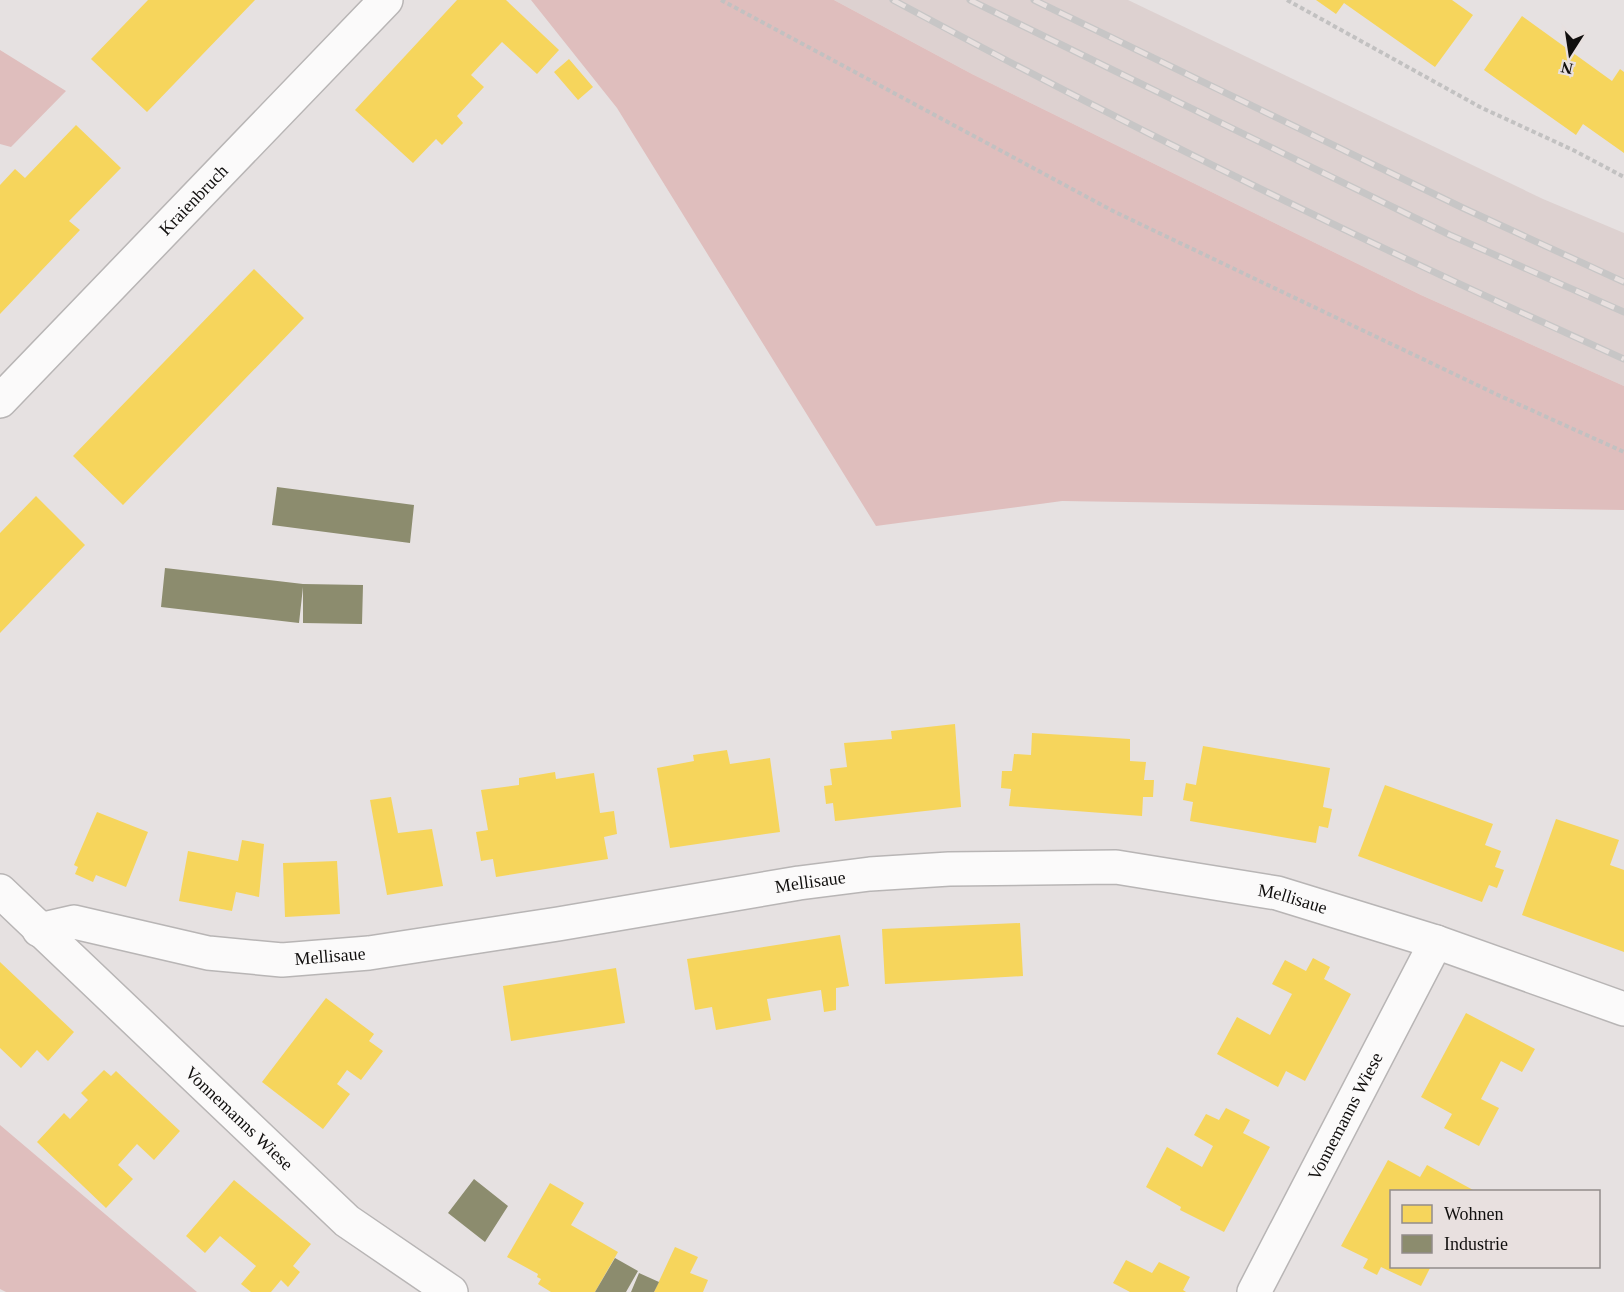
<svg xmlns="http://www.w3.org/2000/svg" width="1624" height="1292" font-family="Georgia,serif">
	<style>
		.built { fill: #ddd1d0 }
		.green { fill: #dfbebd }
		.homes { fill: #f6d55c }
		.industry { fill: #8c8c6e }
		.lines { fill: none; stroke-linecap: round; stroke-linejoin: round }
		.street-casing { stroke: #b8b5b5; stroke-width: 36 }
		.path { stroke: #c2c1c1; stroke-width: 4; stroke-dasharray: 4.5 3; stroke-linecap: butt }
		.street { stroke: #fbfafa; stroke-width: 33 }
		.rail-casing { stroke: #c7c6c6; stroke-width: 7 }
		.rail { stroke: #e8e0df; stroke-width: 4.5; stroke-dasharray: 14; stroke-linecap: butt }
		.labels { text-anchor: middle; stroke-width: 6; stroke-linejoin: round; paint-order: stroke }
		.street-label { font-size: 18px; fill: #110f0e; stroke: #e8e0df }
	</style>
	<rect width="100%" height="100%" fill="#e6e1e1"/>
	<path class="built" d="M 834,0 L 1128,0 L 1543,199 L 1624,233 L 1624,386 L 1421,295 L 972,74 Z"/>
	<path class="green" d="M 531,0 L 834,0 L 972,74 L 1421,295 L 1624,386 L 1624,510 L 1062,501 L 876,526 L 617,108 Z
		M 0,50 L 66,91 L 11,147 L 0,144 Z
		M 0,1125 L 197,1292 L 6,1292 L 0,1289 Z"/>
	<path class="homes" d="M 148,0 L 255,0 L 147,112 L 91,59 Z
		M 457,0 L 506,0 L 559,50 L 537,74 L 502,42 L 471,75 L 484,87 L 457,116 L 463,123 L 442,145 L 436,139 L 413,163 L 355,110 Z
		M 1316,0 L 1452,0 L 1473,15 L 1435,67 L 1344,3 L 1336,14 Z
		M 1522,16 L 1612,81 L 1620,69 L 1624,72 L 1624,153 L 1583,124 L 1576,135 L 1484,70 Z
		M 569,59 L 593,87 L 578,100 L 554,72 Z
		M 76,125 L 121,168 L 69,221 L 80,230 L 0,314 L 0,185 L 15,169 L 25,178 Z
		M 254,269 L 304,318 L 123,505 L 73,456 Z
		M 36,496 L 85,545 L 0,633 L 0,533 Z
		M 955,724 L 961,807 L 835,821 L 833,803 L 826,804 L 824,786 L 832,785 L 830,769 L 847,767 L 844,743 L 892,739 L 891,731 Z
		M 1032,733 L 1130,739 L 1130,761 L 1146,762 L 1144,780 L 1154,780 L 1153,797 L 1143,797 L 1142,816 L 1009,806 L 1011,789 L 1001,788 L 1002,771 L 1012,771 L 1014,754 L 1031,755 Z
		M 1203,746 L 1330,768 L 1323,807 L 1332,809 L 1328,828 L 1319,826 L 1316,843 L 1190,821 L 1193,802 L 1183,800 L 1186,783 L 1196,785 Z
		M 727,750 L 730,764 L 770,758 L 780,832 L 670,848 L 657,768 L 694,761 L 693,755 Z
		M 555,772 L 556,779 L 594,773 L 600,813 L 614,811 L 617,834 L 604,837 L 608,859 L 496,877 L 493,859 L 481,861 L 476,832 L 488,830 L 481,790 L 519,785 L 519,778 Z
		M 1385,785 L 1493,824 L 1485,845 L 1501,851 L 1495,867 L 1504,870 L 1497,888 L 1489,885 L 1482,902 L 1358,856 Z
		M 391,797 L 398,833 L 432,829 L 443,886 L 387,895 L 370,800 Z
		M 97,812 L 148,832 L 126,887 L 96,875 L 93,882 L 75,874 L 78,867 L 74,865 Z
		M 1556,819 L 1619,840 L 1610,865 L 1624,870 L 1624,952 L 1522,915 Z
		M 242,840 L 264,844 L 259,897 L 236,892 L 232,911 L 179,901 L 188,851 L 238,861 Z
		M 337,861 L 340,914 L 285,917 L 283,863 Z
		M 1020,923 L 1023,976 L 885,984 L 882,929 Z
		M 840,935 L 849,986 L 836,988 L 836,1010 L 824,1012 L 821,990 L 767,999 L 771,1020 L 716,1030 L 712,1007 L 695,1010 L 687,959 Z
		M 1313,958 L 1330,967 L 1324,979 L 1351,994 L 1305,1081 L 1286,1071 L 1278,1087 L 1217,1054 L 1237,1017 L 1270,1035 L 1292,994 L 1272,984 L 1285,960 L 1306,971 Z
		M 0,962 L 74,1032 L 48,1061 L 37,1050 L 21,1068 L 0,1048 Z
		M 616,968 L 625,1023 L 511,1041 L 503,986 Z
		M 326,998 L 374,1034 L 369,1041 L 383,1051 L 361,1080 L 347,1070 L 337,1084 L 350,1094 L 323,1129 L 262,1082 Z
		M 1466,1013 L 1535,1049 L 1522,1072 L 1501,1061 L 1481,1099 L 1499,1108 L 1479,1146 L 1444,1128 L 1452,1114 L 1421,1097 Z
		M 104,1070 L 111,1076 L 116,1071 L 180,1131 L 154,1160 L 137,1144 L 118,1165 L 133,1179 L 106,1208 L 37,1142 L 64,1113 L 70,1119 L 88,1100 L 81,1093 Z
		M 1226,1108 L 1250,1120 L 1243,1133 L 1270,1147 L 1224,1232 L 1180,1210 L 1181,1207 L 1146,1187 L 1167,1147 L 1202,1167 L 1213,1146 L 1194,1135 L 1206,1114 L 1219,1120 Z
		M 1388,1160 L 1420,1177 L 1427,1165 L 1475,1191 L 1392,1192 L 1392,1266 L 1431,1266 L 1421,1286 L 1381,1267 L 1377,1275 L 1363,1268 L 1368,1259 L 1341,1246 Z
		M 234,1180 L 311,1244 L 293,1266 L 300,1272 L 288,1287 L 281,1280 L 271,1292 L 251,1292 L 241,1284 L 256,1266 L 220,1236 L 205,1253 L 186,1236 Z
		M 550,1183 L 584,1203 L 571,1225 L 618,1252 L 595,1292 L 551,1292 L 538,1284 L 541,1279 L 537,1277 L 538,1274 L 507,1257 Z
		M 675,1247 L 698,1257 L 690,1273 L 708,1280 L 703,1292 L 654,1292 Z
		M 1126,1260 L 1152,1273 L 1159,1262 L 1190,1277 L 1183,1290 L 1186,1292 L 1130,1292 L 1113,1283 Z"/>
	<path class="industry" d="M 277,487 L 414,505 L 410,543 L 272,525 Z
		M 165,568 L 303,584 L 363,585 L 362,624 L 303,623 L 303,587 L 299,623 L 161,607 Z
		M 474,1179 L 508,1206 L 485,1242 L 448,1213 Z
		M 615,1258 L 638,1271 L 626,1292 L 595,1292 Z
		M 639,1273 L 659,1282 L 654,1292 L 631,1292 Z"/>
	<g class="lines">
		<g class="street-casing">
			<g id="street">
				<path id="s1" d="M 0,401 L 386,0"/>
				<path id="s2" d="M 0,891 L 347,1221 L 451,1292"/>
				<path id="s3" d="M 39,930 L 74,922 L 208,953 L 282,960 L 369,953 L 558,924 L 799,883 L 870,874 L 949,869 L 1116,867 L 1277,893 L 1436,942 L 1624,1009"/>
				<path id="s4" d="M 1254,1292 L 1436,942"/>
			</g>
		</g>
		<path class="path" d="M 721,0 L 1113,211 L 1498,395 L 1624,452
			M 1287,0 L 1480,107 L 1573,150 L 1624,177"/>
		<use href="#street" class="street"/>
		<g class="rail-casing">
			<path id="rail" d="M 893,0 C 1132,129 1376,248 1624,359
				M 970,0 L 1450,235 L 1624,312
				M 1034,0 L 1463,208 L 1624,282"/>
		</g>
		<use href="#rail" class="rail"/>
	</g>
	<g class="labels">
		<g class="street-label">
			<text dy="6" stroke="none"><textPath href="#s1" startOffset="279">Kraienbruch</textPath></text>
			<text dy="6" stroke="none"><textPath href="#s3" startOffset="782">Mellisaue</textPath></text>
			<text dy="6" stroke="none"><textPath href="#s3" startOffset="1268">Mellisaue</textPath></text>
			<text dy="6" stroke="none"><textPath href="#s3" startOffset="296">Mellisaue</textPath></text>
			<text dy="6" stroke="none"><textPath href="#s4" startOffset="198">Vonnemanns Wiese</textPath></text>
			<text dy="6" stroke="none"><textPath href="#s2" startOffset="330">Vonnemanns Wiese</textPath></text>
		</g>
	</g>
	<rect x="1390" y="1190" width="210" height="78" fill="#e8e0df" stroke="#928c8b" stroke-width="1.5"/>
	<rect x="1402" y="1205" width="30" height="18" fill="#f6d55c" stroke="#928c8b" stroke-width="1.5"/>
	<text x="1444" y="1220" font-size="18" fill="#110f0e">Wohnen</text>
	<rect x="1402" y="1235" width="30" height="18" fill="#8c8c6e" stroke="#928c8b" stroke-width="1.5"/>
	<text x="1444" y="1250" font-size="18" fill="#110f0e">Industrie</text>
	<g transform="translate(1570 54) rotate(192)" stroke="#e8e0df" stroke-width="4.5" paint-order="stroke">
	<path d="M0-4.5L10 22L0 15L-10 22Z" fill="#110f0e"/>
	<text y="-9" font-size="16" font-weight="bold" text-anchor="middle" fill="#110f0e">N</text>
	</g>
</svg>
